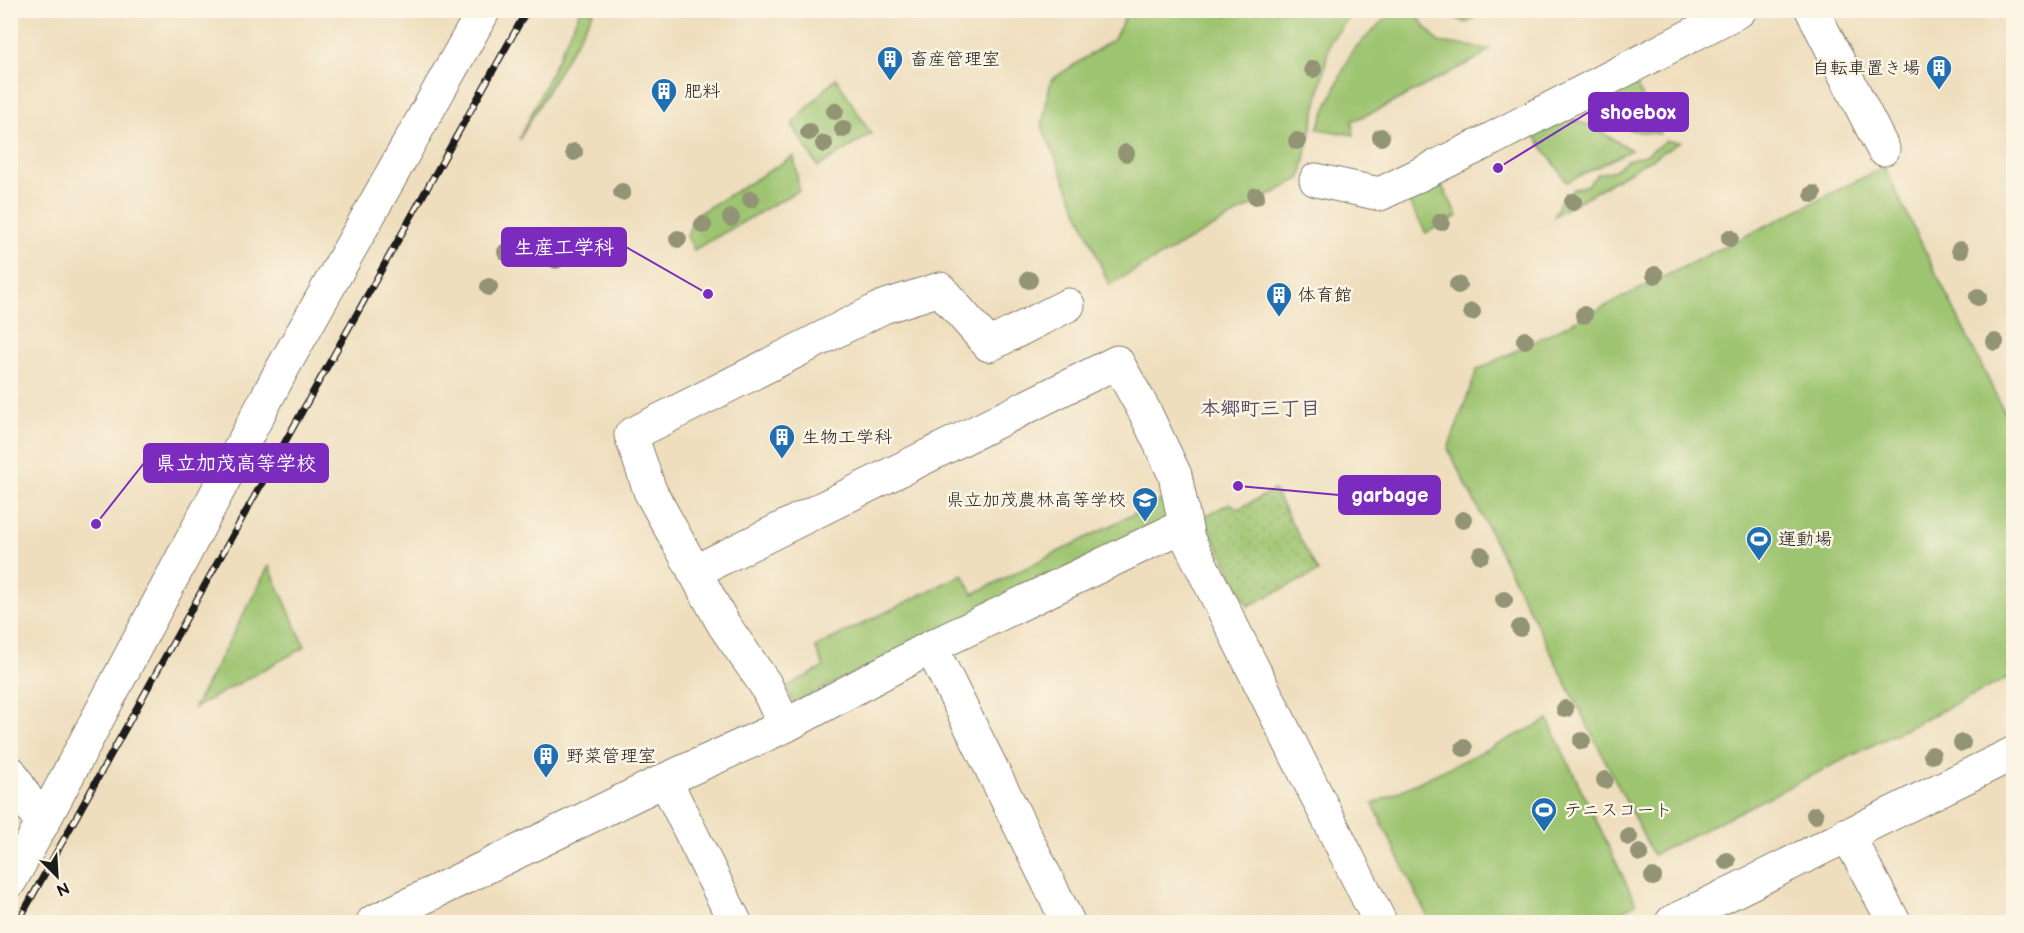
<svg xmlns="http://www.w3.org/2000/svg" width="2024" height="933" font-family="'Balsamiq Sans','Klee One',sans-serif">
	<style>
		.grass { fill: #9dc46f; stroke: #5c7046; stroke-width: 1.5 }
		.park { fill: url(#park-dots); stroke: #5c7046; stroke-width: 1.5 }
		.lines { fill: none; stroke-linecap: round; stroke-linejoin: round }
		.minor-casing { stroke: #857d6c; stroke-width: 35 }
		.minor { stroke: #fff; stroke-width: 33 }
		.rail-casing { stroke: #1c1c1c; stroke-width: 7 }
		.rail { stroke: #fcf5e5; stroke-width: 4.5; stroke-dasharray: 14; stroke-linecap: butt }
		.tree { fill: #939474 }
		.labels { text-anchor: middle; stroke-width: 5; stroke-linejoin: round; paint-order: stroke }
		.poi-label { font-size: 18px; fill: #1c1c1c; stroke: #fcf5e5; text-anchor: start }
		.neighbourhood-label { font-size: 20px; font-weight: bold; fill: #565062; stroke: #fcf5e5 }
		.leader { fill: none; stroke: #7b2cbf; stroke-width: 2 }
		.callout-dot { fill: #7b2cbf; stroke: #fcf5e5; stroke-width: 2 }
		.callout { fill: #7b2cbf; stroke: #7b2cbf; stroke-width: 2 }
		.callout-label { font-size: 20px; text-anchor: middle; font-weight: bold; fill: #fff }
	</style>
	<defs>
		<pattern id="park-dots" width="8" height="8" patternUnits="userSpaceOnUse" patternTransform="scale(1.5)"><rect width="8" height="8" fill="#9dc46f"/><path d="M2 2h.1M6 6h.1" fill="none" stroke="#87a860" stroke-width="1.8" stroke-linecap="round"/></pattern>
	</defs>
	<rect width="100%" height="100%" fill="#fcf5e5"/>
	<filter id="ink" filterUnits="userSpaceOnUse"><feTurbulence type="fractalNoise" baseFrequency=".0167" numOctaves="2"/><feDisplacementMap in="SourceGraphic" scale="12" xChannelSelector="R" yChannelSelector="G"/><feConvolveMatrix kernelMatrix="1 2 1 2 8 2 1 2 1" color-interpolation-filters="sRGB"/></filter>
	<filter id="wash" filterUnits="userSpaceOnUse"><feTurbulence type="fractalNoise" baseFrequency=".008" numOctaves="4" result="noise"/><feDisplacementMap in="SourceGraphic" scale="24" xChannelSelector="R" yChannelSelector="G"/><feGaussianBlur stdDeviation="1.35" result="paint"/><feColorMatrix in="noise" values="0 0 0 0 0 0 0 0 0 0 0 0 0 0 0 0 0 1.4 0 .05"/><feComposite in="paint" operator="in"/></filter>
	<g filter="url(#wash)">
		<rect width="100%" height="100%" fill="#eedebd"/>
		<path class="grass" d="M 580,10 L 594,11 L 519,140 L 580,11 Z
			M 1233,10 L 1354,11 L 1330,42 L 1301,178 L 1109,285 L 1042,126 L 1051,80 L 1114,39 L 1128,11 L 1214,11 L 1227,16 Z
			M 1394,10 L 1413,11 L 1438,42 L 1490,49 L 1478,58 L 1380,109 L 1352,121 L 1354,135 L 1317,129 L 1352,51 Z
			M 1451,11 L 1451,10 L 1485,11 L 1467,23 L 1453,17 Z
			M 1630,72 L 1661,134 C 1619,130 1615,129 1594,91 Z
			M 836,78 L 871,134 L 818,167 L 792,124 Z
			M 1560,115 L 1593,127 L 1631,150 L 1567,182 L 1530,129 Z
			M 1665,141 L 1680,142 L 1554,216 L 1561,200 L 1574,189 L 1587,185 L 1598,174 L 1615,170 L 1627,160 L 1646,155 Z
			M 794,156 L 799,190 L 694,250 L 687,236 L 693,219 L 699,213 Z
			M 1884,167 L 2013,430 L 2013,675 L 1653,855 L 1448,449 L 1477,370 Z
			M 1441,184 L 1458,216 L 1426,233 L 1408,200 Z
			M 1162,500 L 1171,517 L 794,703 L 786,687 L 824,667 L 815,647 L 963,574 L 973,594 Z
			M 269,566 L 305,647 L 194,708 Z
			M 1548,720 L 1636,904 L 1598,922 L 1430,922 L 1373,804 Z"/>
		<path class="park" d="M 1274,490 L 1318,572 L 1248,606 L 1203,517 L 1230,503 L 1238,509 Z"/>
	</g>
	<g filter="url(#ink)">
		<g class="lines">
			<g class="minor-casing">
				<path id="minor" d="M 1812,10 L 1883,149
					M 1316,180 L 1380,194 L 1492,139 L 1740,10
					M 1068,305 L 989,345 L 940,289 L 883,307 L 631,435 L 650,491 L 724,625 L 765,684 L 785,726 L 931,647 L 1185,525
					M 694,572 L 1117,362 L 1145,412 L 1175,475 L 1188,539 L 1380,922
					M 931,647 L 1068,922
					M 10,772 L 42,824
					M 665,780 L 735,922
					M 1847,834 L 1894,922
					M 10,881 L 42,824 L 280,373 L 484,10
					M 373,922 L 665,780 L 785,726
					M 1672,922 L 2014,753"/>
			</g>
			<use href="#minor" class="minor"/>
			<g class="rail-casing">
				<path id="rail" d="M 18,922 L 211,574 L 527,10"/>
			</g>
			<use href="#rail" class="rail"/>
		</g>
		<g class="tree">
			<circle cx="1313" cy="69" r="9"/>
			<circle cx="835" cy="111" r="9"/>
			<circle cx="843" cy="129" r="9"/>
			<circle cx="809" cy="132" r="9"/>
			<circle cx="1381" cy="137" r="9"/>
			<circle cx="1297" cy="141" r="9"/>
			<circle cx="824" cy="144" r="9"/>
			<circle cx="574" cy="152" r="9"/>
			<circle cx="1126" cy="153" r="9"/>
			<circle cx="622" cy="192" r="9"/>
			<circle cx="1813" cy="194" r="9"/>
			<circle cx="1256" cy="196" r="9"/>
			<circle cx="751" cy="199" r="9"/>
			<circle cx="1573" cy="202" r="9"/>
			<circle cx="731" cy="218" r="9"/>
			<circle cx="1441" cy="222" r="9"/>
			<circle cx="703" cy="225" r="9"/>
			<circle cx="1730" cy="238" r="9"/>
			<circle cx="678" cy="239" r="9"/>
			<circle cx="1960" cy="250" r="9"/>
			<circle cx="506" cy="252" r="9"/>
			<circle cx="556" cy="260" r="9"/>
			<circle cx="1655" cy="275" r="9"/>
			<circle cx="1029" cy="280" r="9"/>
			<circle cx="1458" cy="285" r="9"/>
			<circle cx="489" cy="287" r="9"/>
			<circle cx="1978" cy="297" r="9"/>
			<circle cx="1472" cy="312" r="9"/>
			<circle cx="1584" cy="315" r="9"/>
			<circle cx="1525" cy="340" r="9"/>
			<circle cx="1995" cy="342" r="9"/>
			<circle cx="1463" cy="520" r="9"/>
			<circle cx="1481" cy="555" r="9"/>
			<circle cx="1504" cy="600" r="9"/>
			<circle cx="1520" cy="628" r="9"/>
			<circle cx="1565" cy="709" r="9"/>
			<circle cx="1582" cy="741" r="9"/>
			<circle cx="1962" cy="743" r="9"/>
			<circle cx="1464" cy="748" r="9"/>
			<circle cx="1932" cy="755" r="9"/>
			<circle cx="1605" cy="780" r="9"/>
			<circle cx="1815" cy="815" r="9"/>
			<circle cx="1629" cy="837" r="9"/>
			<circle cx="1640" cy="853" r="9"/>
			<circle cx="1727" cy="861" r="9"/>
			<circle cx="1653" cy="877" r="9"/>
		</g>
	</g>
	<defs>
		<g id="building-pin" transform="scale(1.35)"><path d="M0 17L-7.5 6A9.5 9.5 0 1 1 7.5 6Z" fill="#1f6fb2" stroke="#fcf5e5"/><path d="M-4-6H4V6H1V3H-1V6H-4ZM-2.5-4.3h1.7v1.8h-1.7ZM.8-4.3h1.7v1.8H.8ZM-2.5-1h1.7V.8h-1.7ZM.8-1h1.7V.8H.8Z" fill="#fff"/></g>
		<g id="school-pin" transform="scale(1.35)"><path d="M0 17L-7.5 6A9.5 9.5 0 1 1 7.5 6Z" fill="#1f6fb2" stroke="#fcf5e5"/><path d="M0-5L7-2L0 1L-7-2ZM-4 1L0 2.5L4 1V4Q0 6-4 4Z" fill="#fff"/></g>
		<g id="stadium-pin" transform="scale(1.35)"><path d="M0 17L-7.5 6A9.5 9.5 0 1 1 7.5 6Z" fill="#1f6fb2" stroke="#fcf5e5"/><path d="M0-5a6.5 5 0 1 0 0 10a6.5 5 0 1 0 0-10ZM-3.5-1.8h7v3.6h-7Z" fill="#fff"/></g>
	</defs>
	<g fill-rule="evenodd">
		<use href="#building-pin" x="890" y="59"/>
		<use href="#building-pin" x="1939" y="68"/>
		<use href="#building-pin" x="664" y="91"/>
		<use href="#building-pin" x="1279" y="295"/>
		<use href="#building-pin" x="782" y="437"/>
		<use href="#school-pin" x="1145" y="500"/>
		<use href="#stadium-pin" x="1759" y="539"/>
		<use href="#building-pin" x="546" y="756"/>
		<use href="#stadium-pin" x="1544" y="810"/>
	</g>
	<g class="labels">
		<g class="poi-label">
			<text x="910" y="65">畜産管理室</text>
			<text x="1920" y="74" text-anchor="end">自転車置き場</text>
			<text x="684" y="97">肥料</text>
			<text x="1298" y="301">体育館</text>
			<text x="802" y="443">生物工学科</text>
			<text x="1126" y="506" text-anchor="end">県立加茂農林高等学校</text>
			<text x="1778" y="545">運動場</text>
			<text x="566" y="762">野菜管理室</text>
			<text x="1564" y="816">テニスコート</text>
		</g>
		<g class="neighbourhood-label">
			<text x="1260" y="415">本郷町三丁目</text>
		</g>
	</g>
	<path class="leader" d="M1498 168L1589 112M708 294L626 247M96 524L144 463M1238 486L1339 495"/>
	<g class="callout-dot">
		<circle cx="1498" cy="168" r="6"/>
		<circle cx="708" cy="294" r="6"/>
		<circle cx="96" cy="524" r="6"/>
		<circle cx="1238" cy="486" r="6"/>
	</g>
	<g class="callout">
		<rect x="1589" y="93" width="99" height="38" rx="6"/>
		<rect x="502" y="228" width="124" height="38" rx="6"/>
		<rect x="144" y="444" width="184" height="38" rx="6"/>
		<rect x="1339" y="476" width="101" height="38" rx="6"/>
	</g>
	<g class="callout-label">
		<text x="1638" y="119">shoebox</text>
		<text x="564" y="254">生産工学科</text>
		<text x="236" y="470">県立加茂高等学校</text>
		<text x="1390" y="502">garbage</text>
	</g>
	<rect width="2024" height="933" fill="none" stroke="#fcf5e5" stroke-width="36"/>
	<g transform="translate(57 876) rotate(156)" stroke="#fcf5e5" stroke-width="4.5" paint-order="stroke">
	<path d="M0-4.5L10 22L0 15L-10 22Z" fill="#1c1c1c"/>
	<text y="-9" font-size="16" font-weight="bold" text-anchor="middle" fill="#1c1c1c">N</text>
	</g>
</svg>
